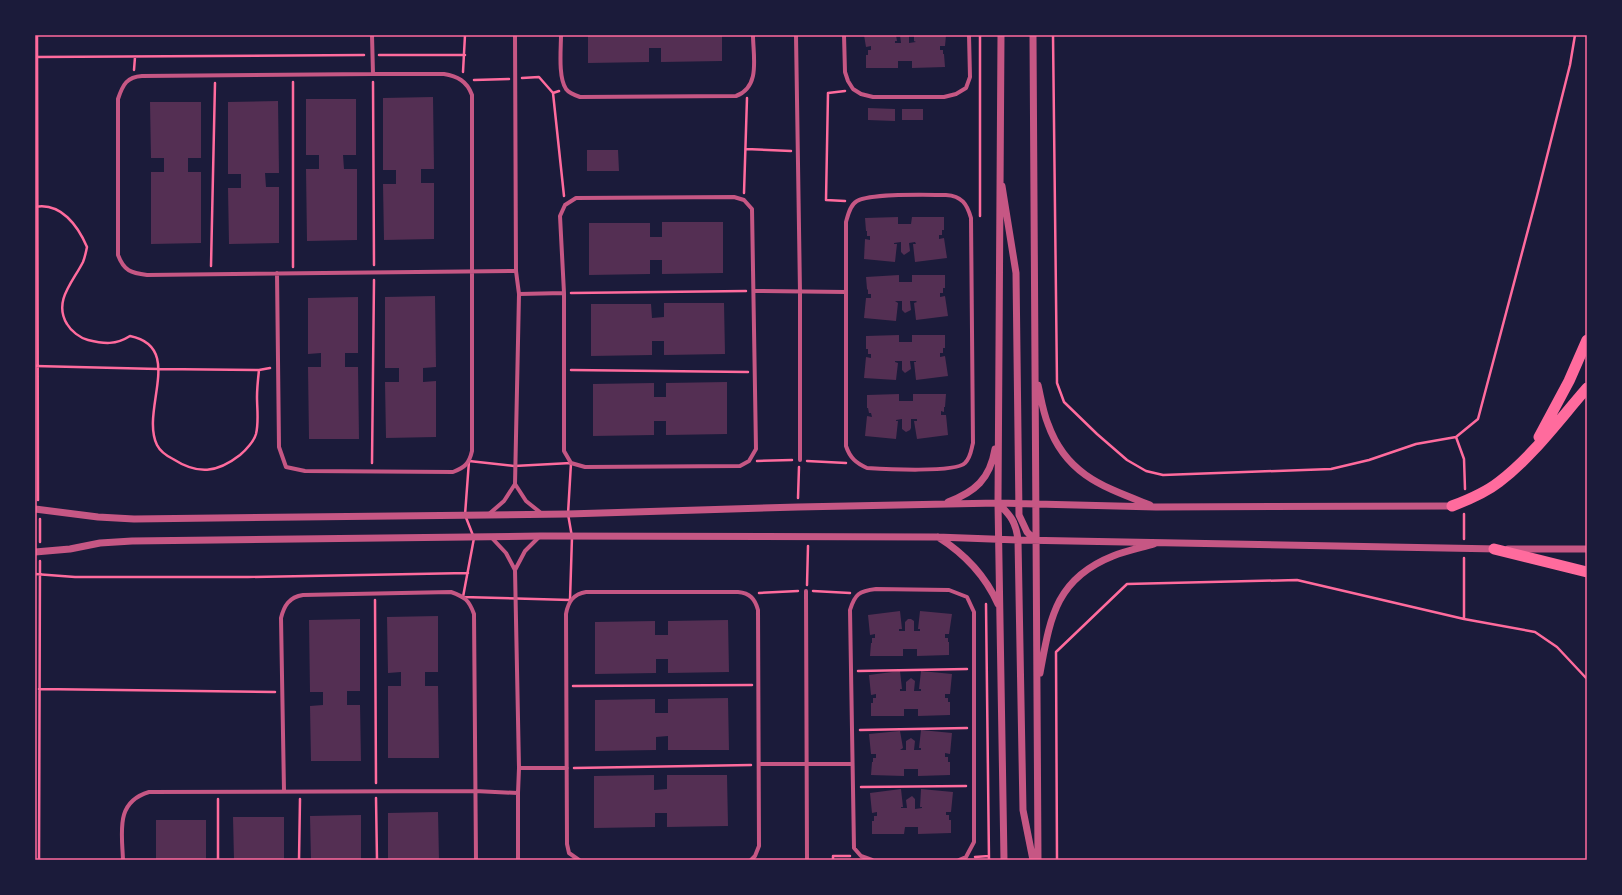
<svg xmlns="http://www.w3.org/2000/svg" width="1622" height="895" font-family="'DejaVu Sans',sans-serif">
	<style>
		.building { fill: #542f53 }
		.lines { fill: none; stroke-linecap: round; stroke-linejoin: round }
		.path { stroke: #ff6b9d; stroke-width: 2.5 }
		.minor { stroke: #c65784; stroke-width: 4 }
		.tertiary { stroke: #c65784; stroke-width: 7 }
		.motorway { stroke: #ff6b9d; stroke-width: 11 }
		.neatline { fill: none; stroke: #ff6b9d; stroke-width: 1.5 }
	</style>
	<rect width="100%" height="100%" fill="#1b1b3a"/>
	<path class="building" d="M 588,35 L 722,35 L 722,61 L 661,62 L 661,48 L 649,48 L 649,62 L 588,63 Z
		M 864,35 L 896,35 L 897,41 L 895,41 L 895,43 L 901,43 L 900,35 L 909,35 L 909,43 L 916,42 L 914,41 L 914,35 L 946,35 L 945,46 L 940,46 L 940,50 L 943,50 L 943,54 L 944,54 L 945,67 L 912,68 L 912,61 L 898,61 L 898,68 L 866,68 L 866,55 L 868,55 L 868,50 L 871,50 L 871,46 L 866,47 Z
		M 433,97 L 434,169 L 421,169 L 421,183 L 434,183 L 434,239 L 384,240 L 383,184 L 396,184 L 396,170 L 383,170 L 383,98 Z
		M 306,99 L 356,99 L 356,155 L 343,155 L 344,169 L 357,169 L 357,240 L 307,241 L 306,169 L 319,169 L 319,155 L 306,155 Z
		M 278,101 L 279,173 L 265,173 L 266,187 L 279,187 L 279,243 L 229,244 L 228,188 L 241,188 L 241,174 L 228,174 L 228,102 Z
		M 150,102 L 201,102 L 201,158 L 188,158 L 188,172 L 201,172 L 201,243 L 151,244 L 151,172 L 164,172 L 164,158 L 151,158 Z
		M 868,108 L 895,109 L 895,121 L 868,120 Z
		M 902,109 L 923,109 L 923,120 L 902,120 Z
		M 587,150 L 618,150 L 619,171 L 587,171 Z
		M 898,217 L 898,224 L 911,224 L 912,217 L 944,217 L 944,230 L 942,230 L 942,235 L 939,235 L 939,239 L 944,238 L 947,258 L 915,262 L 913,244 L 916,244 L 915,242 L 909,243 L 910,251 L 904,255 L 901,252 L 901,242 L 894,243 L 894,244 L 897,244 L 895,262 L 864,259 L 865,239 L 870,240 L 870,236 L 867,236 L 867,231 L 866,231 L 865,218 Z
		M 662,222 L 723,222 L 723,273 L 662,274 L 662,260 L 650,260 L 650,274 L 589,275 L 589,223 L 650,223 L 650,237 L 662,237 Z
		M 899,275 L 899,282 L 912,282 L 912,275 L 945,275 L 945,288 L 943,288 L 943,293 L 940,293 L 940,297 L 945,296 L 948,316 L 916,320 L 914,303 L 917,302 L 916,301 L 910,301 L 911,310 L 905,313 L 902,310 L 902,301 L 895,301 L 898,303 L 896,321 L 864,318 L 866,298 L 871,298 L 871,294 L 868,294 L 868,290 L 867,289 L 866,277 Z
		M 435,296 L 436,367 L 423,368 L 423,382 L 436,381 L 436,437 L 386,438 L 385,382 L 399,382 L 399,368 L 385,368 L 385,297 Z
		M 358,297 L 358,353 L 345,353 L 345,367 L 358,367 L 359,439 L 309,439 L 308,367 L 321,367 L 321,353 L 308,354 L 308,298 Z
		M 664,303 L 724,303 L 725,354 L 664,355 L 664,341 L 652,341 L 652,355 L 591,356 L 591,304 L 651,304 L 652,318 L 664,317 Z
		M 899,335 L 899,342 L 912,342 L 912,335 L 945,335 L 945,348 L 943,348 L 943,353 L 940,353 L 940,357 L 945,356 L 948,376 L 916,380 L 914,362 L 916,362 L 916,361 L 910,361 L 911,369 L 905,373 L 902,370 L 902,361 L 895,361 L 895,362 L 898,363 L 896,380 L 864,378 L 866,357 L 871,358 L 871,354 L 868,354 L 868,349 L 866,349 L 866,336 Z
		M 727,382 L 727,434 L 666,435 L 666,421 L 654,421 L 654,435 L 593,436 L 593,384 L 654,383 L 654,397 L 666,397 L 666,383 Z
		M 899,394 L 899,401 L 913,401 L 913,394 L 946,394 L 945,407 L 944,407 L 944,412 L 941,411 L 941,415 L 946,415 L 948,435 L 917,439 L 914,421 L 917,421 L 917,419 L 911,419 L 911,428 L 910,430 L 906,432 L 902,429 L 902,419 L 896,420 L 896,421 L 898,421 L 896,439 L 865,436 L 867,416 L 872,417 L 871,413 L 869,413 L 868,408 L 867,408 L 867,395 Z
		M 900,611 L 902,629 L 899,629 L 899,631 L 905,631 L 905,622 L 908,619 L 911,619 L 914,621 L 914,631 L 920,631 L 920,629 L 918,629 L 920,611 L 952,614 L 949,634 L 945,634 L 945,638 L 948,638 L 948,642 L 949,642 L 949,655 L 917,656 L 917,649 L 903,649 L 903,656 L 870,656 L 871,643 L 872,643 L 872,638 L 875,638 L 875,634 L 870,635 L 868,615 Z
		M 438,616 L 438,672 L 425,672 L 425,686 L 438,686 L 439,758 L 388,758 L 388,686 L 401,686 L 401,672 L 388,673 L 387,617 Z
		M 360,619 L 360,691 L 347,691 L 347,705 L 360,705 L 361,761 L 311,761 L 310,706 L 323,705 L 323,692 L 310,692 L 309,620 Z
		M 728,620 L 729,672 L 668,673 L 668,659 L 656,659 L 656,673 L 595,674 L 595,622 L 655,621 L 655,635 L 668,635 L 668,621 Z
		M 900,671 L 902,689 L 900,689 L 900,691 L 906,691 L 906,682 L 911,678 L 915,681 L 914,691 L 921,691 L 921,689 L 919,689 L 921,671 L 952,674 L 950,694 L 945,694 L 945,698 L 948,698 L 948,702 L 950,702 L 950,715 L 918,716 L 918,709 L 904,709 L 904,716 L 871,716 L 871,703 L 873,703 L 873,698 L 876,698 L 876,694 L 871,695 L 869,675 Z
		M 728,698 L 729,750 L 668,750 L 668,736 L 656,737 L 656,750 L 595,751 L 595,700 L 655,699 L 655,713 L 668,713 L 668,699 Z
		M 921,730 L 952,733 L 950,754 L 945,753 L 945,757 L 948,757 L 948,762 L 950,762 L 950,775 L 918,776 L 918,769 L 904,769 L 904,776 L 871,775 L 872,762 L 873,762 L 873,758 L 876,758 L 876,754 L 871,754 L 869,734 L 900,731 L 903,748 L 900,750 L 906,750 L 906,741 L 911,738 L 915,741 L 914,750 L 921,750 L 921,748 L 919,748 Z
		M 654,775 L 654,790 L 667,789 L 667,775 L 727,775 L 728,826 L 667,827 L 667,813 L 655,813 L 655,827 L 594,828 L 594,776 Z
		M 901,789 L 903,807 L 901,807 L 901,808 L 907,808 L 906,800 L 912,796 L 915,799 L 915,809 L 922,808 L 922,807 L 920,807 L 921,789 L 953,792 L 951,812 L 946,812 L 946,815 L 949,815 L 949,820 L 951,820 L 951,833 L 918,834 L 918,827 L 905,827 L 904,834 L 872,834 L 872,821 L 874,821 L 874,816 L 877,816 L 877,812 L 872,813 L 870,793 Z
		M 438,812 L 439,860 L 388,860 L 388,813 Z
		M 361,815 L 361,860 L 311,860 L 310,816 Z
		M 233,817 L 284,817 L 284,860 L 234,860 Z
		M 156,820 L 206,820 L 206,860 L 156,860 Z"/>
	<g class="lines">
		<path class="path" d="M 37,35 L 38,500
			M 1053,35 L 1057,383 L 1064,402 L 1097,434 L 1127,460 L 1146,471 L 1163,475 L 1331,469 L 1369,460 L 1416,444 L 1456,437
			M 379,55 L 465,55
			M 35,57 L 364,55
			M 134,70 L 135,57
			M 463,72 L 465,35
			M 522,78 L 539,77 L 553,93 L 559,91
			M 474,80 L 509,79
			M 373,82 L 374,265
			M 845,91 L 828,93 L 826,200 L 845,201
			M 553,93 L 564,196
			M 746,149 L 791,151
			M 744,193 L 747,98
			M 35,207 C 61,202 78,226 87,247 C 86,252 85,257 83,262 C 73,282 53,301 67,324 C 71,331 80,338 88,340 C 104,344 116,345 130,336 C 185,347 140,410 157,445 C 160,451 167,456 173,459 C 198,475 217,473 240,455 C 246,450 254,441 256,434 C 259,422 257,409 257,397 C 257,388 258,379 259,370
			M 980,216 L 980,35
			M 211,266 L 215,83
			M 293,267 L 293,82
			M 571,293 L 746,291
			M 35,366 L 158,369 L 259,370 L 270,368
			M 571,370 L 748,372
			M 469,461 L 514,466 L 571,463 L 568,514 L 572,537 L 570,600 L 463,597 L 474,538 L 465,515 Z
			M 757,461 L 792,460
			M 807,461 L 846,463
			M 372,463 L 374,280
			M 1465,489 L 1464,459 L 1456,437 L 1478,419 L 1537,196 L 1570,65 L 1575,35
			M 798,498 L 799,467
			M 40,519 L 40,542
			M 1464,539 L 1464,514
			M 1464,558 L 1464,619 L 1535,632 L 1557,647 L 1587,679
			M 35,574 L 75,577 L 248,577 L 468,573
			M 807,585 L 808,546
			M 813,591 L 850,593
			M 759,593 L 798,591
			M 375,600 L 376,783
			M 986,604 L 989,860
			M 858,671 L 967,669
			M 573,686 L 752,685
			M 39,689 L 275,692
			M 860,730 L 967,728
			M 574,768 L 751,765
			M 861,787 L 966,786
			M 376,798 L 377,860
			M 975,857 L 989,856
			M 39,860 L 40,561
			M 218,860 L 218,799
			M 299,860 L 300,799
			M 833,860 L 833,856 L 850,856
			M 1057,860 L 1056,652 L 1127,584 L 1297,580 L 1464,619"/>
		<path class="minor" d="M 372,35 L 373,74
			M 561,35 C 561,49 558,77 566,89 C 569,93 574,95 580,97 L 736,96 C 761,87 753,56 753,35
			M 796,35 L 800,292 L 800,460
			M 844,35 L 845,72 L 848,81 L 853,89 L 861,94 L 873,97 L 944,97 L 956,94 L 966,88 L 970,77 L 969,35
			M 946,195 C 962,196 967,204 971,218 L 973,443 C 971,450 971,457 965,463 C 956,473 883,469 867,468 C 856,463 850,458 846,446 L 846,222 C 848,215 850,205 857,201 C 872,193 927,195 946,195 Z
			M 734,197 L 744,200 L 752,209 L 756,449 L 749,461 L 740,466 L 585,467 L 571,463 L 564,451 L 564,293 L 560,216 L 565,205 L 576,198 Z
			M 277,273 L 279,447 L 286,467 L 305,471 L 453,472 C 465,467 469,464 472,451 L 472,95 C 467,81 457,76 444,74 L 373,74 L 142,76 C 127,77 123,84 118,99 L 118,255 C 124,271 131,273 147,275 L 516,271
			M 754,291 L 846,292
			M 519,294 L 564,293
			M 515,484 L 526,501 L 541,513
			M 489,514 L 504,501 L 515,484 L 519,294 L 516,271 L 515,35
			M 491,537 L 506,553 L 515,570
			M 806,591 L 807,860
			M 759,764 L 852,764
			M 519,768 L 567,768
			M 284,791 L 281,618 C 284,606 289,597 303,595 L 451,592 C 465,597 469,600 474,614 L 476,860
			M 123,860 C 122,832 115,802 149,792 L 475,791 L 518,793
			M 518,860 L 518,793 L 519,768 L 515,570 L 525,551 L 539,537
			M 579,860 L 569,853 L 567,844 L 566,614 C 568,602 573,594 586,592 L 738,592 C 750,593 755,599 758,610 L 759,846 L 755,856 L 751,860
			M 872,860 L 861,856 L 854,848 L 850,610 C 855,594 859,591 876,589 L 949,590 L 967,597 L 974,612 L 974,842 L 966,857 L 959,860"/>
		<path class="tertiary" d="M 1001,35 L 998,503 L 1004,860
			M 1033,35 L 1038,860
			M 1002,186 L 1016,273 L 1019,515 L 1027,532 L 1035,540
			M 1038,385 C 1041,398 1043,412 1048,424 C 1066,475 1104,487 1150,505
			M 948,502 C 975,492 990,479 995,449
			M 998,503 C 1011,516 1016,522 1018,540 L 1023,810 L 1033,860
			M 35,509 L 98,517 L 134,519 L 568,514 L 798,507 L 998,503 L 1156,507 L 1452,506
			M 938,537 C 965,554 985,575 998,604
			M 1508,549 L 1587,549
			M 35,552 L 70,549 L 100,543 L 132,541 L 541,536 L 937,537 L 1018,540 L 1498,549
			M 1040,673 C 1050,619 1055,579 1113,556 C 1126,551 1140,548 1154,544"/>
		<path class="motorway" d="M 1539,437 L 1569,381 L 1587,340
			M 1452,506 C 1468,500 1485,493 1499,482 C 1533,456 1559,420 1587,388
			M 1494,549 L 1587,572"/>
	</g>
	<rect width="1622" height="895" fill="none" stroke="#1b1b3a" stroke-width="72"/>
	<rect x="36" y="36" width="1550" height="823" class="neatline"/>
</svg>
